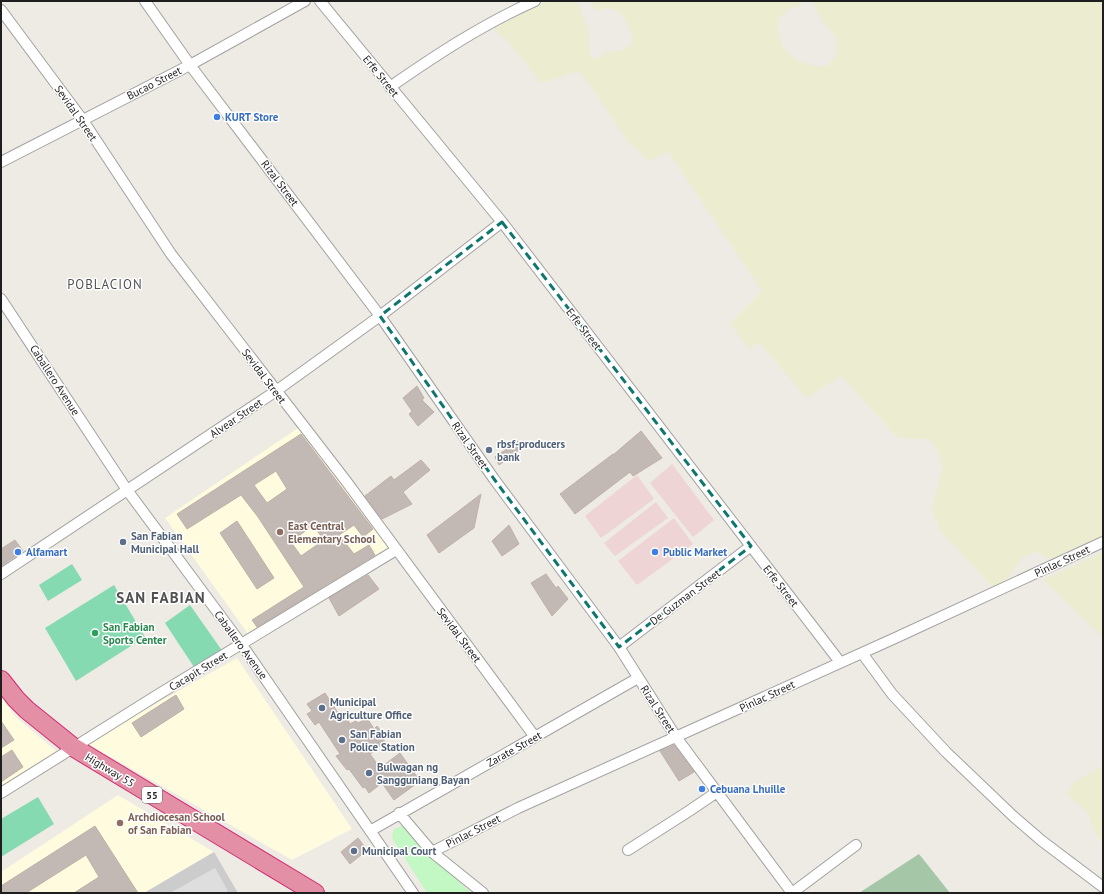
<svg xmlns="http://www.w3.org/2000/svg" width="1104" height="894" font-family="'PT Sans',sans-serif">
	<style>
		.commercial { fill: #efd4d5 }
		.education { fill: #fefbde }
		.religious { fill: #ccc }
		.farmland { fill: #ececd0 }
		.cemetery { fill: #a6c6a8 }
		.park { fill: #c3f7c3 }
		.pitch { fill: #85dab2 }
		.parking { fill: #dedede }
		.building { fill: #c3b9b4; stroke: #bfb0a7; fill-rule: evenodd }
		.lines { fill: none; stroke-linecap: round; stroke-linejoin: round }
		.street-casing { stroke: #a2a2a2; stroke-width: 12 }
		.highway-casing { stroke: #d22c72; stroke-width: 20 }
		.street { stroke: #fff; stroke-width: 10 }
		.highway { stroke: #e38fa6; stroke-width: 18 }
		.marked { fill: none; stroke: #0f766e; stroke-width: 3; stroke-dasharray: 8 5; stroke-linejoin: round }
		.shop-dot { fill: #3f7fe0; stroke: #fff; stroke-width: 1.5 }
		.service-dot { fill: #5c6f8a; stroke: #fff; stroke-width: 1.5 }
		.education-dot { fill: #8d6e63; stroke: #fff; stroke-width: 1.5 }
		.leisure-dot { fill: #2e9e5b; stroke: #fff; stroke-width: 1.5 }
		.labels { text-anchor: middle; stroke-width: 3; stroke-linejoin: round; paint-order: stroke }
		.shield { fill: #fff; stroke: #626262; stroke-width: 1 }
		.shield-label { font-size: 10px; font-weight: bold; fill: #1e1e1e }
		.street-label { font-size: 11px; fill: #1e1e1e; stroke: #fff }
		.shop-label { font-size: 11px; font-weight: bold; fill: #366cbe; stroke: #fff; text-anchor: start }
		.service-label { font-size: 11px; font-weight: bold; fill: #4e5e75; stroke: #fff; text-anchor: start }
		.education-label { font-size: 11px; font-weight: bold; fill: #785e54; stroke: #fff; text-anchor: start }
		.leisure-label { font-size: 11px; font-weight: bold; fill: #27864d; stroke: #fff; text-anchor: start }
		.quarter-label { font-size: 13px; letter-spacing: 1px; fill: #515151; stroke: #fff }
		.district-label { font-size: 15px; font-weight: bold; letter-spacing: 1px; fill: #515151; stroke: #fff }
	</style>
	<rect width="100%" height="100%" fill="#eeeae4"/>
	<path class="commercial" d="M 672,464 L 714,520 L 693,537 L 650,483 Z
		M 637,475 L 654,499 L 601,538 L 585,516 Z
		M 656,502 L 668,518 L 615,556 L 604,543 Z
		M 674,518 L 693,544 L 637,585 L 618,561 Z"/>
	<path class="education" d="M 304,424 L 397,546 L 251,638 L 165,518 Z
		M 237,658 L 352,829 L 292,860 L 86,743 Z
		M 1,697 L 16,717 L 56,751 L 1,786 Z
		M 118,795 L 214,852 L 144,893 L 1,893 L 1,872 Z"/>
	<path class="religious" d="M 214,852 L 238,893 L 144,893 Z"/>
	<path class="farmland" d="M 548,1 L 577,1 L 589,31 L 589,47 L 591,58 L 596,59 L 606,52 L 621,51 L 632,44 L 632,36 L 628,24 L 619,12 L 608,8 L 596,11 L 590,1 L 804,1 L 799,6 L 788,10 L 779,18 L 778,32 L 783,47 L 795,59 L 813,66 L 827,66 L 837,54 L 836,36 L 823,23 L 812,1 L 1103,1 L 1103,536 L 1052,560 L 1042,554 L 1034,552 L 1022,558 L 1005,581 L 993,588 L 940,530 L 932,509 L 942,471 L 939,453 L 930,439 L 898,438 L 841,376 L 807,398 L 759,342 L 749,349 L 730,323 L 762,291 L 668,151 L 649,161 L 629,143 L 588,82 L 578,71 L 541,83 L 507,40 L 493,29 Z
		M 1103,552 L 1103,637 L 1043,580 Z
		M 1103,766 L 1103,844 L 1094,829 L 1088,813 L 1068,795 L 1070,789 L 1073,783 Z"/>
	<path class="cemetery" d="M 919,854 L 950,893 L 859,893 Z"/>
	<path class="park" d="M 402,826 L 405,826 L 427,852 L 471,893 L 427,893 L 392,838 L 394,829 Z"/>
	<path class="pitch" d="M 72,564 L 82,580 L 48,601 L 39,585 Z
		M 114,585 L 145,637 L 76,681 L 45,628 Z
		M 190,605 L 223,652 L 196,670 L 165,623 Z
		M 38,797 L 54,824 L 1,857 L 1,819 Z"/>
	<path class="parking" d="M 215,868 L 228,891 L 224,893 L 170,893 Z"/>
	<path class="building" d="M 417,386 L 424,398 L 422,400 L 434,412 L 418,426 L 409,414 L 412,411 L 403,398 Z
		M 641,431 L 662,458 L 633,476 L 630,472 L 575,514 L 560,494 L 613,454 L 613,455 Z
		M 301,434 L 373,529 L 363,537 L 354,525 L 339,535 L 354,554 L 369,545 L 375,555 L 257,627 L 252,620 L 304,587 L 258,517 L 241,495 L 187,529 L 177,514 ZM 276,471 L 287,489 L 267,503 L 254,485 ZM 313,525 L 324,540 L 301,556 L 291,542 Z
		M 518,441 L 522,448 L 499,465 L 495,457 Z
		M 421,460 L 430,470 L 403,492 L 412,504 L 382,519 L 365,496 L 391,476 L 394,480 Z
		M 481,494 L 474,528 L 439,553 L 427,535 Z
		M 237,521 L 274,578 L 257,589 L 220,533 Z
		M 509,525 L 519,544 L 502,556 L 492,541 Z
		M 15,540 L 23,551 L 1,566 L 1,549 Z
		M 546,574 L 556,588 L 558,586 L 568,599 L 552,616 L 531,583 Z
		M 368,575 L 379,589 L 339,616 L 329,598 Z
		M 325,693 L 342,719 L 346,717 L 350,724 L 356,721 L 358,723 L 367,718 L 374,729 L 377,726 L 383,734 L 381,736 L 385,742 L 370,754 L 380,768 L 400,753 L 420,781 L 394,800 L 382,783 L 369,793 L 365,787 L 363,788 L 349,769 L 347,770 L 336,756 L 340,754 L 319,722 L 315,725 L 307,714 L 312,711 L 307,704 Z
		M 176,695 L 184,709 L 141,737 L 132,723 Z
		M 1,721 L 14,740 L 1,748 Z
		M 674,745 L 694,772 L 679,781 L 660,751 Z
		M 12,750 L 23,767 L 1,782 L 1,757 Z
		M 95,826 L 138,893 L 74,893 L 99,877 L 86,855 L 26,893 L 1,893 L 1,886 Z
		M 358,838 L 367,850 L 350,864 L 341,852 Z"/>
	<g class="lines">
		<g class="street-casing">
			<path id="street" d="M 145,1 L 190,65 L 380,316 L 494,479 L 619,647 L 676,737 L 792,893
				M 320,1 L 502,222 L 840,662
				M 1,10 L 82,119 L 171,254 L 346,481 L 535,737
				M 390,87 C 436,55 483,24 535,1
				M 1,162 L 190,65 L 305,1
				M 1,299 L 127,490 L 242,645 L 413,893
				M 1,574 L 276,391 L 380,316 L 502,222
				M 619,647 L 751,546
				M 862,653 L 892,694 L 946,752 L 1013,816 L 1042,841 L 1103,887
				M 1,793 L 159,694 L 396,550
				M 399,813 L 432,852 L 483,893
				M 370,831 L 638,678
				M 628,850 L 689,811 L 717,792
				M 432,852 L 518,808 L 893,639 L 1103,542
				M 792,893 L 856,845"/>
		</g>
		<g class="highway-casing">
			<path id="highway" d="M 1,680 L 16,699 L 27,710 L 73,747 L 315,893"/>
		</g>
		<use href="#street" class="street"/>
		<use href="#highway" class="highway"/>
	</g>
	<path class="marked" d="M 502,222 L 751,546 L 619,647 L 494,479 L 380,316 Z"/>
	<g class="shop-dot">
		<circle cx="217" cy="117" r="4"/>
		<circle cx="18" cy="552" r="4"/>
		<circle cx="655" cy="552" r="4"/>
		<circle cx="702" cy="789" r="4"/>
	</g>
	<g class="service-dot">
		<circle cx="489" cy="450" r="4"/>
		<circle cx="123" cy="542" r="4"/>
		<circle cx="322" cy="708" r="4"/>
		<circle cx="342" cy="740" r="4"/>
		<circle cx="369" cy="773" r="4"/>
		<circle cx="354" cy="851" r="4"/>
	</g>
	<g class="education-dot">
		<circle cx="280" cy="532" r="4"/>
		<circle cx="120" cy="823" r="4"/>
	</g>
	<circle class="leisure-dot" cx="95" cy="633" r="4"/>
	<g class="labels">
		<rect class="shield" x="142" y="787" width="20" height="16" rx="3"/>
		<g class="shield-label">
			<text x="152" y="799">55</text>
		</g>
		<g class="street-label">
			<text transform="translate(381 76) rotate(51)" y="4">Erfe Street</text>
			<text transform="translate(154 83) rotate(-27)" y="4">Bucao Street</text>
			<text transform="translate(76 113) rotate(55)" y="4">Sevidal Street</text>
			<text transform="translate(280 183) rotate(53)" y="4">Rizal Street</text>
			<text transform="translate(584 329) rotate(52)" y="4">Erfe Street</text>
			<text transform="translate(264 376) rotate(53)" y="4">Sevidal Street</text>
			<text transform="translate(55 380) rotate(57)" y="4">Caballero Avenue</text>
			<text transform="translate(236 418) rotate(-34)" y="4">Alvear Street</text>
			<text transform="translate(470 445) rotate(55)" y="4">Rizal Street</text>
			<text transform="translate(1062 561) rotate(-25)" y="4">Pinlac Street</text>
			<text transform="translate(781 586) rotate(52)" y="4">Erfe Street</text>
			<text transform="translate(685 597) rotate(-37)" y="4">De Guzman Street</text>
			<text transform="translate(459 635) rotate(53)" y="4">Sevidal Street</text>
			<text transform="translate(241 645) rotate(54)" y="4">Caballero Avenue</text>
			<text transform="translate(198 671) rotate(-31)" y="4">Cacapit Street</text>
			<text transform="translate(767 696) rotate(-25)" y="4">Pinlac Street</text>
			<text transform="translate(658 709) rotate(57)" y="4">Rizal Street</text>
			<text transform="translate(514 749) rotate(-29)" y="4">Zarate Street</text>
			<text transform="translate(110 770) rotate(31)" y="4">Highway 55</text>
			<text transform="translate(473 831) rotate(-27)" y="4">Pinlac Street</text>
		</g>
		<g class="shop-label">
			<text x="225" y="121">KURT Store</text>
			<text x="26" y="556">Alfamart</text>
			<text x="663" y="556">Public Market</text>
			<text x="710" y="793">Cebuana Lhuille</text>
		</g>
		<g class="service-label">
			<text x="497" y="448">rbsf-producers<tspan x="497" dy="13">bank</tspan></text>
			<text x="131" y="540">San Fabian<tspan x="131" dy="13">Municipal Hall</tspan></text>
			<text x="330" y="706">Municipal<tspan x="330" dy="13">Agriculture Office</tspan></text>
			<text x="350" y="738">San Fabian<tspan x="350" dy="13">Police Station</tspan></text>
			<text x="377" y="771">Bulwagan ng<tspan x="377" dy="13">Sangguniang Bayan</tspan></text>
			<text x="362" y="855">Municipal Court</text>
		</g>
		<g class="education-label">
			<text x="288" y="530">East Central<tspan x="288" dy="13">Elementary School</tspan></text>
			<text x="128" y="821">Archdiocesan School<tspan x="128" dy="13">of San Fabian</tspan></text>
		</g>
		<g class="leisure-label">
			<text x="103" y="631">San Fabian<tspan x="103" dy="13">Sports Center</tspan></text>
		</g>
		<g class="quarter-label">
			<text x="105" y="289">POBLACION</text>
		</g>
		<g class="district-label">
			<text x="161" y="603">SAN FABIAN</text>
		</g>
	</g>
	<rect width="1104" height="894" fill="none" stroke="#1e1e1e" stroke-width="4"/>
</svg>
